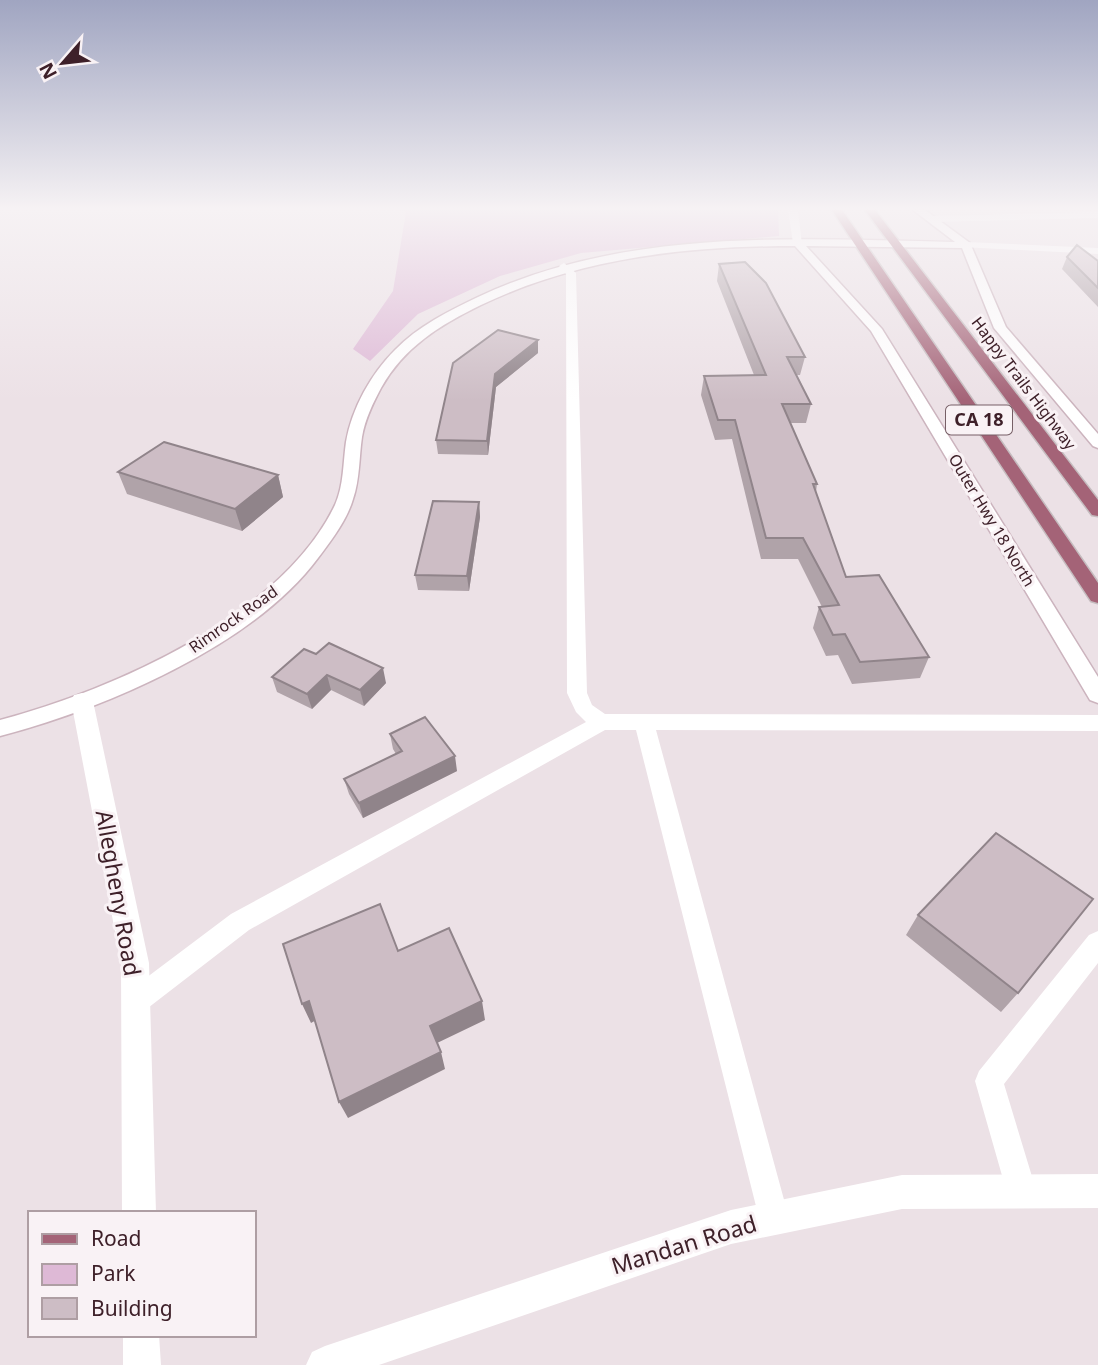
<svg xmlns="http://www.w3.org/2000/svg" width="1098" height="1365" font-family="'Noto Sans',sans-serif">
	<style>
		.green { fill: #deb9d6 }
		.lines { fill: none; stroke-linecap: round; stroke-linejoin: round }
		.secondary-casing { stroke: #ccb4be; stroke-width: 3 }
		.primary-casing { stroke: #c5bcbf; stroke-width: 3 }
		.lane { fill: #fff; fill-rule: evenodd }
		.street { fill: #fff; fill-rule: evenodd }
		.secondary { fill: #fff; fill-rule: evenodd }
		.primary { fill: #a46377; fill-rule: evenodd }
		.wall { fill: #b0a3a9 }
		.shaded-wall { fill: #90848a }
		.building { fill: #cdbdc5; stroke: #90848a; stroke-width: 2 }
		.labels { text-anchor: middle; stroke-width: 6; stroke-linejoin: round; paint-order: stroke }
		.far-street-label { font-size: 16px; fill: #3e2029; stroke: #f9f2f5 }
		.shield { fill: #f9f2f5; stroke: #765f66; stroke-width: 2 }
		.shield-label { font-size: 18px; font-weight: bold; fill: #3e2029 }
		.near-street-label { font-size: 23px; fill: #3e2029; stroke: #f9f2f5 }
	</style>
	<rect width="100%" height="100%" fill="#ece1e6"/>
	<path class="green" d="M 400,210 L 778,210 L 779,236 L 581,253 L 500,276 L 418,314 L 370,361 L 353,349 L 393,291 L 406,212 Z"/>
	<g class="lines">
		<g class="secondary-casing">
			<path id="secondary" d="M 913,210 L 925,210 L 970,243 L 1006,327 L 1098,434 L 1098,448 L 1093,446 L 994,328 L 962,248 L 806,246 L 882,329 L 1098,677 L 1098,703 L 1090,700 L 871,331 L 795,246 C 686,246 579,258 481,305 C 440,325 404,347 381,388 C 373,403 365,419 362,437 C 359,457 360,479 353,499 C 347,520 331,541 318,558 C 253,646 103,709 0,736 L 0,720 C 113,690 282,616 335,505 C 344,485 343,462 346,442 C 352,408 371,374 395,350 C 418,326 449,311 478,297 C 627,227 795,239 955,242 Z"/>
		</g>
		<g class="primary-casing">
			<path id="primary" d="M 832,210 L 842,210 L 1098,583 L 1098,603 L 1091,601 Z
				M 865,210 L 875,210 L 1098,500 L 1098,516 L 1092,515 Z"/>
		</g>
		<path class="lane" d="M 1098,212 L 1098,218 L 930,222 L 925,219 L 930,216 Z
			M 564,263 L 576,273 L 587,693 L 592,705 L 605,714 L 1098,715 L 1098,731 L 656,730 L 789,1218 L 785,1229 L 774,1233 L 763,1229 L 759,1218 L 636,730 L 605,730 L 249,930 L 144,1011 L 135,1015 L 126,1011 L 122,1002 L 126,993 L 231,914 L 586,722 L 576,712 L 567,693 L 566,274 L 559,266 Z
			M 1098,931 L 1098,963 L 1004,1084 L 1037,1193 L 1033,1204 L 1022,1208 L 1011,1204 L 1007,1193 L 975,1081 L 979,1071 L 1089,935 Z"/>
		<path class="street" d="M 788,210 L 798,210 L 802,245 L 793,243 Z
			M 966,242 L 1098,248 L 1098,254 L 962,247 L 961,245 Z
			M 82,693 L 90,695 L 93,701 L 149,963 L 156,1213 L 122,1213 L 121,963 L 71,701 L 74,695 Z
			M 1098,1174 L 1098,1208 L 902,1209 L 731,1244 L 379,1365 L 306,1365 L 312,1352 L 325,1346 L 731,1210 L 902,1175 Z
			M 123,1335 L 159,1335 L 161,1365 L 123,1365 Z"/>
		<use href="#secondary" class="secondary"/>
		<use href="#primary" class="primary"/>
	</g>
	<path class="wall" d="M 1067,257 L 1098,261 L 1098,307 L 1062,269 Z
		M 719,264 L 805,357 L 800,375 L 797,375 L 811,404 L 806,423 L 790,423 L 817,484 L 816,492 L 846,577 L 929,657 L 920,678 L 852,684 L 838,655 L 826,656 L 813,628 L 819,607 L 822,607 L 798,559 L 761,559 L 732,439 L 715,440 L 701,395 L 704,376 L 754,375 L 717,281 Z
		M 538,353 L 496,387 L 488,455 L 438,454 L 436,440 L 453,363 Z
		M 118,472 L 278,475 L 283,497 L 242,531 L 127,494 Z
		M 479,502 L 480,517 L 469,591 L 418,590 L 415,575 Z
		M 316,654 L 386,683 L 364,706 L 331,690 L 312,709 L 277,692 L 272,677 Z
		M 390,734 L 457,771 L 363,818 L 349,794 L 344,779 L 396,754 L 393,749 Z
		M 918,915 L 1018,993 L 1001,1012 L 906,935 Z"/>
	<path class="shaded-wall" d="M 538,340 L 538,353 L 496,387 L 488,455 L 487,441 L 495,374 Z
		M 278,475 L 283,497 L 242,531 L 235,509 Z
		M 479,502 L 480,517 L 469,591 L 467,576 Z
		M 383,668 L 386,683 L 364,706 L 360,690 Z
		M 327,675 L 331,690 L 312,709 L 307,694 Z
		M 455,756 L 457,771 L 363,818 L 359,803 Z
		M 309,1001 L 318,1019 L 311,1023 L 302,1004 Z
		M 482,1001 L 485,1020 L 435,1044 L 430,1026 Z
		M 441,1052 L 445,1069 L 348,1118 L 339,1102 Z"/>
	<path class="building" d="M 1077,245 L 1098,261 L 1098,288 L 1067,257 Z
		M 745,262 L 766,283 L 805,357 L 787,357 L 811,404 L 782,404 L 817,484 L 813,484 L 846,577 L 879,575 L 929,657 L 860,662 L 845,634 L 833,635 L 819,607 L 839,605 L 803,538 L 766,538 L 735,420 L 718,420 L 704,376 L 766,375 L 719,264 Z
		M 498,330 L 538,340 L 495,374 L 487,441 L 436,440 L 453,363 Z
		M 164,442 L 278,475 L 235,509 L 118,472 Z
		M 433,501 L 479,502 L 467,576 L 415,575 Z
		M 329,643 L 383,668 L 360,690 L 327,675 L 307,694 L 272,677 L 304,649 L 316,654 Z
		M 425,717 L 455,756 L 359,803 L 344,779 L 402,751 L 390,734 Z
		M 996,833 L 1093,899 L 1018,993 L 918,915 Z
		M 380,904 L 398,951 L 449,928 L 482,1001 L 430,1026 L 441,1052 L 339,1102 L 309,1001 L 302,1004 L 283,944 Z"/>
	<linearGradient id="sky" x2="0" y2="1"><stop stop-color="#a0a5c1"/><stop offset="0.52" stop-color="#f6f2f4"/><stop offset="1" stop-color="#f6f2f4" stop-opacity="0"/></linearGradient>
	<rect width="1098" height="401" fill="url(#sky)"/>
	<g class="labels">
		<g class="far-street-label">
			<text transform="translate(1024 383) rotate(53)" y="6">Happy Trails Highway</text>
			<text transform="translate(992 520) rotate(59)" y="6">Outer Hwy 18 North</text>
			<text transform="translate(233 619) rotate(-35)" y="6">Rimrock Road</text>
		</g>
		<rect class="shield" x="946" y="405.5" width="66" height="29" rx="5"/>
		<g class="shield-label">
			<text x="979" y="426">CA 18</text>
		</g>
		<g class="near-street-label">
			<text transform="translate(118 893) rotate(80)" y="8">Allegheny Road</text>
			<text transform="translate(684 1245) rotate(-17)" y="8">Mandan Road</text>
		</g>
	</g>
	<rect x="28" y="1211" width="228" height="126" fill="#f9f2f5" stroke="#ae9ea3" stroke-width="2"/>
	<rect x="42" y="1234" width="35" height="10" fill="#a46377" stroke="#ae9ea3" stroke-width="2"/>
	<text x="91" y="1246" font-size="21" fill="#3e2029">Road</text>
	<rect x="42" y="1264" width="35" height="21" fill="#deb9d6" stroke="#ae9ea3" stroke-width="2"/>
	<text x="91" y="1281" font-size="21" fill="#3e2029">Park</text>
	<rect x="42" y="1298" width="35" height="21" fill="#cdbdc5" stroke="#ae9ea3" stroke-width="2"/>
	<text x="91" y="1316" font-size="21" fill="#3e2029">Building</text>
	<g transform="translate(63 63) rotate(242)" stroke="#f9f2f5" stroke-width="5" paint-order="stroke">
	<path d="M0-5L12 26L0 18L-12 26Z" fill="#3e2029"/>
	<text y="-10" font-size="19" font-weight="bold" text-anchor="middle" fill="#3e2029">N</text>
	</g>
</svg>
